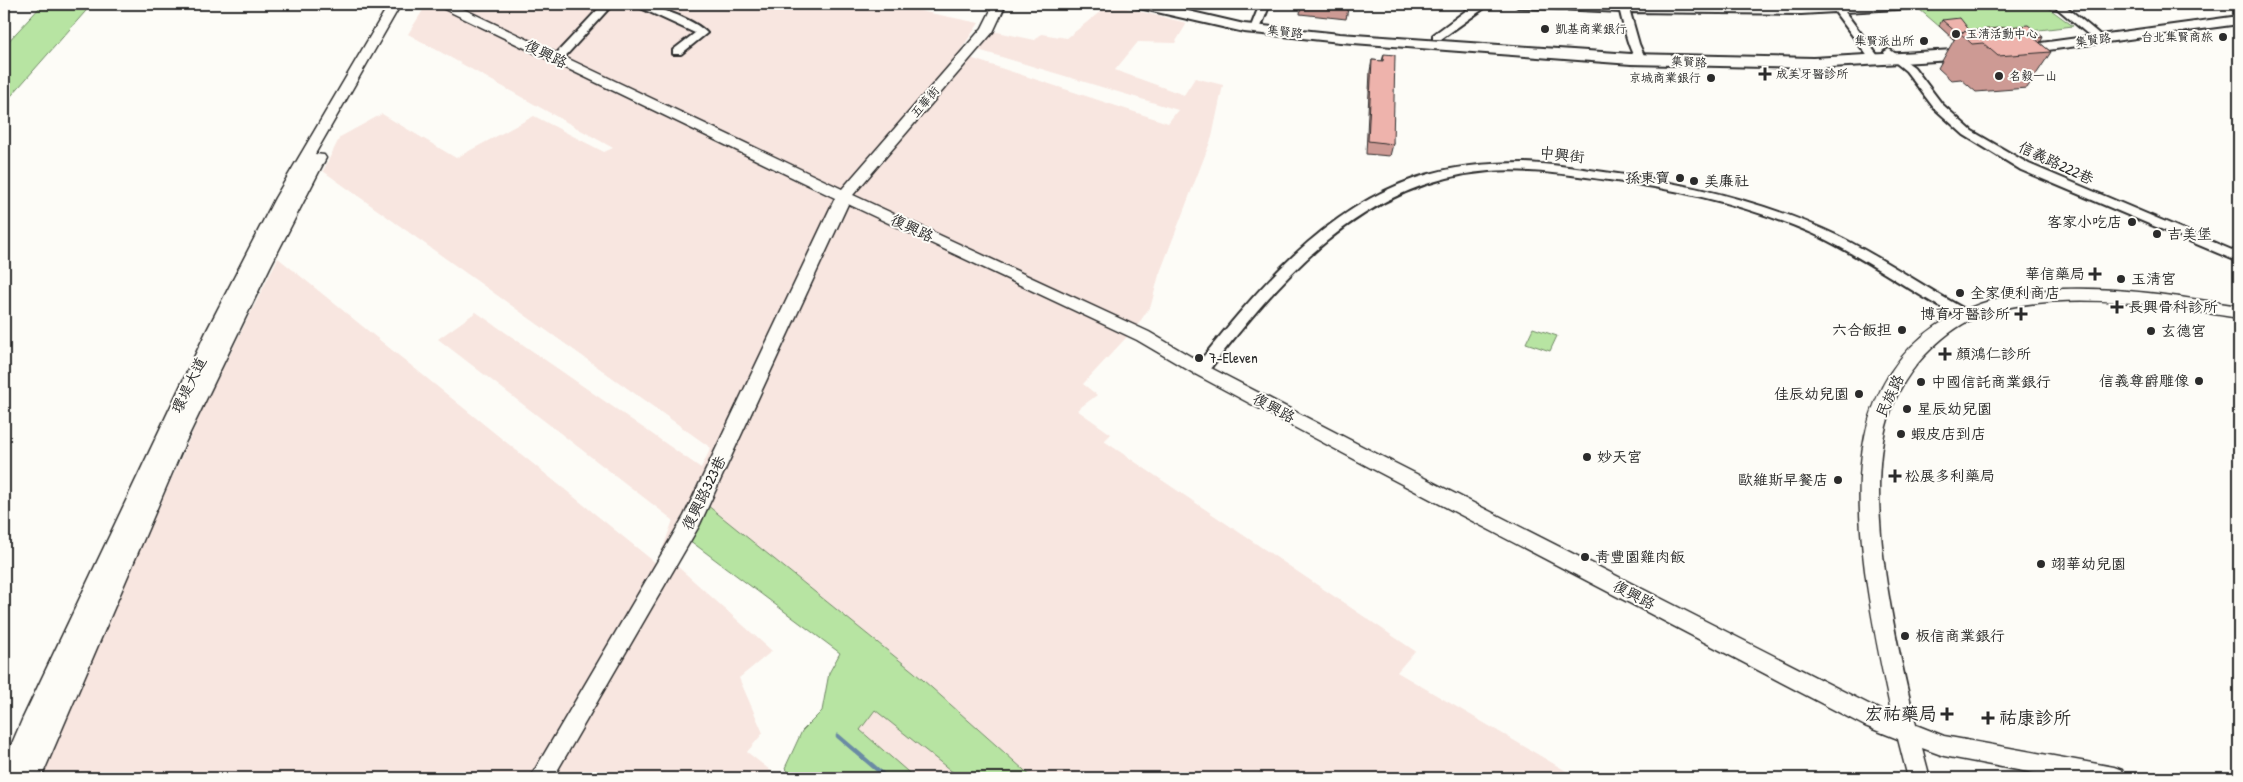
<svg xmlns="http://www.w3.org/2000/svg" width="2243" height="782" font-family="'Patrick Hand','LXGW WenKai TC',sans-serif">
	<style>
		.built { fill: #f8e6e0 }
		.green { fill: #b7e4a2; stroke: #718866 }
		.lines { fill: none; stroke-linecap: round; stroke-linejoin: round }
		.stream { stroke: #6b8ba4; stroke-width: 4.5 }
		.minor-casing { stroke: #2b2b2b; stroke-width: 4 }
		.tertiary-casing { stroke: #2b2b2b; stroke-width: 3 }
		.secondary-casing { stroke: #2b2b2b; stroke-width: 4 }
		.minor { fill: #fdfcf7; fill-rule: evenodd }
		.tertiary { fill: #fdfcf7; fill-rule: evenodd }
		.secondary { fill: #fdfcf7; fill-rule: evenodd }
		.wall { fill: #cd9a94; stroke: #2b2b2b }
		.shaded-wall { fill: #a77d78; stroke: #2b2b2b }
		.building { fill: #eeb3ac; stroke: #2b2b2b }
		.poi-dot { fill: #2b2b2b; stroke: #fdfcf7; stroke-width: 2 }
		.labels { text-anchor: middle; stroke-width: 4; stroke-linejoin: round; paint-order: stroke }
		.far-poi-label { font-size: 12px; fill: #2b2b2b; stroke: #fdfcf7; text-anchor: start }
		.far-street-label { font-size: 12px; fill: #2b2b2b; stroke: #fdfcf7 }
		.street-label { font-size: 15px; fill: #2b2b2b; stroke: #fdfcf7 }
		.poi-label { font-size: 15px; fill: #2b2b2b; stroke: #fdfcf7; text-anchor: start }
		.near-poi-label { font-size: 18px; fill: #2b2b2b; stroke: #fdfcf7; text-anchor: end }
	</style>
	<rect width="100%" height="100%" fill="#fdfcf7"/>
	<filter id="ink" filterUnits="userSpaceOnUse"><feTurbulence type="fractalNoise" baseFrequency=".02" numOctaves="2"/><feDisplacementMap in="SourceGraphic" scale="10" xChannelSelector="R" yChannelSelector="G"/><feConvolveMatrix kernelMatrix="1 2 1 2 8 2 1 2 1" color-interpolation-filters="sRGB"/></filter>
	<g filter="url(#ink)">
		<path class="built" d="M 427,4 L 886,4 L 979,23 L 958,54 L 1168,123 L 1178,110 L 975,49 L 993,31 L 1035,40 L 1041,34 L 1067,38 L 1110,4 L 1187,23 L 1175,43 L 1138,42 L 1115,70 L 1184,95 L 1195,78 L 1223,85 L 1212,137 L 1159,275 L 1151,305 L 1137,326 L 1083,384 L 1097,395 L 1077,410 L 1111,434 L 1104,441 L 1415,651 L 1397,672 L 1578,778 L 1033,778 L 914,672 L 707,505 L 677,566 L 772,651 L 739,678 L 763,733 L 747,752 L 780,778 L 41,778 L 85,673 L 205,404 L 278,258 L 657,564 L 673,520 L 438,339 L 476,312 L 701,468 L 711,448 L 323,171 L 340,137 L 382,114 L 456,158 L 534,116 L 604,152 L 613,148 L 408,34 Z
			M 875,710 L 960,778 L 915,778 L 859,730 Z"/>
		<path class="green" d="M 43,4 L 92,4 L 4,104 L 4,46 Z
			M 1968,4 L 2043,4 L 2073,26 L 1955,40 L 1919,9 Z
			M 1533,328 L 1557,336 L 1550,351 L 1526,343 Z
			M 707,505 L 914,672 L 1033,778 L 960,778 L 875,710 L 860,730 L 915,778 L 795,778 L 785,768 L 802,731 L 822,711 L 829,673 L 840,653 L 689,540 Z"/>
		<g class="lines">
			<path class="stream" d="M 838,736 L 887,778"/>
			<g class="minor-casing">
				<path id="minor" d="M 603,4 L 613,4 L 561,61 L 553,61 L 553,57 Z
					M 632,4 C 650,3 694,19 707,33 L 681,54 L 673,54 L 673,50 L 695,33 Z
					M 1260,4 L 1270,4 L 1260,29 L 1259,31 L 1251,31 L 1250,29 Z
					M 1475,4 L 1490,4 L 1441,39 L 1433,39 L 1433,35 Z
					M 1513,4 L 1619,6 L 1618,4 L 1628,4 L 1629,6 L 1801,8 L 1831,6 L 1829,4 L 1839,4 L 1841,6 L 1937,4 L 1932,7 L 1845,12 L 1881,60 L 1876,63 L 1872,62 L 1835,12 L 1801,14 L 1630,12 L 1639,44 L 1646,60 L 1641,63 C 1630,60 1623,23 1620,12 L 1518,7 Z
					M 2052,4 L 2063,4 L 2105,39 L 2104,41 L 2096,41 Z
					M 1889,49 L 1914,67 L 1942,104 L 1972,131 L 2029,164 L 2239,253 L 2239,262 L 2021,170 L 1964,135 L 1934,108 L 1906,71 L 1885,54 L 1884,52 Z
					M 1525,163 C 1551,164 1577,168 1604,172 C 1684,183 1765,201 1838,236 C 1883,258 1925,288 1970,312 L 1971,315 L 1965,320 L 1960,318 C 1911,292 1865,258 1814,234 C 1750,206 1678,189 1609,180 C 1569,175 1530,168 1489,171 C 1360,182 1280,279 1206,374 L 1196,374 L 1194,370 L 1196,366 C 1256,291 1321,211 1416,178 C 1451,166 1488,163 1525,163 Z"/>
			</g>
			<g class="tertiary-casing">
				<path id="tertiary" d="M 389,4 L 401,4 L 315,154 L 324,155 L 326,158 L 270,267 L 185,443 L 41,778 L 4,778 L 4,762 L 22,720 L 207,330 L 275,198 Z
					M 438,4 L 453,4 L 842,189 L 982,28 L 994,4 L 1006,4 L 993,32 L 853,195 L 1149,332 L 1207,366 L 1381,456 L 1892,716 C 1875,636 1848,516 1865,436 C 1887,335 1966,293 2063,289 C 2122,287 2181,297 2239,306 L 2239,318 C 2155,305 2067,288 1984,314 C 1964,321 1946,334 1931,349 C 1911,368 1896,392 1888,419 C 1863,501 1896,642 1916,725 L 1944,736 L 2114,767 L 2122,770 L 2125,778 L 2059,778 L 1944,756 L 1922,748 L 1930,778 L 1908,778 L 1898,739 L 1865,726 L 1367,466 L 1195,374 L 1137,340 L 848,204 L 699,526 L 553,778 L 530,778 L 684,516 L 835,198 L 440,7 Z"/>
			</g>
			<g class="secondary-casing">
				<path id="secondary" d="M 1133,4 L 1158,4 L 1244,24 L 1340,34 L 1631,54 L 1813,58 L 1971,49 L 1976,51 L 1979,54 L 1976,57 L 1971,59 L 1813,68 L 1631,64 L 1340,42 L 1244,32 L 1135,7 Z
					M 2239,16 L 2239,24 L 2018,54 L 2013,53 L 2011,50 L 2013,47 L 2018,46 Z"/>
			</g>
			<use href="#minor" class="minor"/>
			<use href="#tertiary" class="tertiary"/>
			<use href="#secondary" class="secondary"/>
		</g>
		<path class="wall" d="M 1301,4 L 1349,4 L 1346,19 L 1300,14 Z
			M 1942,20 L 1970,31 L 2043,37 L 2040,43 L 2051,52 L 2027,88 L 1976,92 L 1961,79 L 1951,80 L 1938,68 L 1955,38 L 1953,39 L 1939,26 Z
			M 1384,54 L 1393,144 L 1390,156 L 1366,154 L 1370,71 L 1372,60 L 1382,61 Z"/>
		<path class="shaded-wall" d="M 1959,32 L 1955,38 L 1953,39 L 1957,33 Z"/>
		<path class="building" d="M 1313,4 L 1349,4 L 1348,8 Z
			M 1960,18 L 1970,31 L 1957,33 L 1942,20 Z
			M 2028,25 L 2043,37 L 2034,38 L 2051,52 L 1998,56 L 1983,43 L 1972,44 L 1959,32 Z
			M 1384,54 L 1395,55 L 1393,144 L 1368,141 L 1372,60 L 1383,61 Z"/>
	</g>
	<g class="poi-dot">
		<circle cx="1545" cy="29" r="5"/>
		<circle cx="1956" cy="34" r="5"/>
		<circle cx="2223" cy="37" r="5"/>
		<circle cx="1924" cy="41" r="5"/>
		<path d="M1762.5 66.5h5v5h5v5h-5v5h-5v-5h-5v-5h5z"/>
		<circle cx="1999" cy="76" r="5"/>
		<circle cx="1711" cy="78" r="5"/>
		<circle cx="1680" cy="178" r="5"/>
		<circle cx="1694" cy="181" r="5"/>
		<circle cx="2132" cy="222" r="5"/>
		<circle cx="2157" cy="234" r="5"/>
		<path d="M2092.5 266.5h5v5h5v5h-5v5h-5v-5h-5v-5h5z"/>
		<circle cx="2121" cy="279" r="5"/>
		<circle cx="1960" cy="293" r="5"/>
		<path d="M2114.5 299.5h5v5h5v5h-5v5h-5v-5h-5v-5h5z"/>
		<path d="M2018.5 306.5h5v5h5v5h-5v5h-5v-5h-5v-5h5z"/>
		<circle cx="1902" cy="330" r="5"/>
		<circle cx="2151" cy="331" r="5"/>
		<path d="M1942.5 346.5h5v5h5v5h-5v5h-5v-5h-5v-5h5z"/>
		<circle cx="1199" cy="358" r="5"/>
		<circle cx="2199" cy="381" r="5"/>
		<circle cx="1921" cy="382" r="5"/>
		<circle cx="1859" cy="394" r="5"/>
		<circle cx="1907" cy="409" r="5"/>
		<circle cx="1901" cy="434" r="5"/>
		<circle cx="1587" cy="457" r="5"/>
		<path d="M1892.5 468.5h5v5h5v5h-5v5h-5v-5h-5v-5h5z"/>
		<circle cx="1838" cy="480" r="5"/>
		<circle cx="1585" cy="557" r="5"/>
		<circle cx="2041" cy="564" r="5"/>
		<circle cx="1905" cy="636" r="5"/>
		<path d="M1944.5 706.5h5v5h5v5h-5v5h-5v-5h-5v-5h5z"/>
		<path d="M1985.5 710.5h5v5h5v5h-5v5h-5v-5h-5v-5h5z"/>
	</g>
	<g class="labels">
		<g class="far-poi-label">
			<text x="1555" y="33">凱基商業銀行</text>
			<text x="1966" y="38">玉清活動中心</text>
			<text x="2213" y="41" text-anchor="end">台北集賢商旅</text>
			<text x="1914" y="45" text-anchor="end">集賢派出所</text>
			<text x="1776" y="78">成美牙醫診所</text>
			<text x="2009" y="80">名毅一山</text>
			<text x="1701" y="82" text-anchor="end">京城商業銀行</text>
		</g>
		<g class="far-street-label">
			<text transform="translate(1285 32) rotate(6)" y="4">集賢路</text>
			<text transform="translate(2093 40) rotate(-8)" y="4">集賢路</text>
			<text transform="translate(1689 62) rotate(2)" y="4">集賢路</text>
			<text transform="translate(925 102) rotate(-49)" y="4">五華街</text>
		</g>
		<g class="street-label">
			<text transform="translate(546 54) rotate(26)" y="5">復興路</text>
			<text transform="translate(1562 155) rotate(6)" y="5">中興街</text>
			<text transform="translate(2056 163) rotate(25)" y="5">信義路222巷</text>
			<text transform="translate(912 228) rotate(25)" y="5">復興路</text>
			<text transform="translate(189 385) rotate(-64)" y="5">環堤大道</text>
			<text transform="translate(1890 396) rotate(-65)" y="5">民族路</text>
			<text transform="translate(1274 408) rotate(28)" y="5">復興路</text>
			<text transform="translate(704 493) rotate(-64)" y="5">復興路323巷</text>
			<text transform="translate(1634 595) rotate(27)" y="5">復興路</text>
		</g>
		<g class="poi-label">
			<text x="1670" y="183" text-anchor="end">孫東寶</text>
			<text x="1704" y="186">美廉社</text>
			<text x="2122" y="227" text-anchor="end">客家小吃店</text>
			<text x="2167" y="239">吉美堡</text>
			<text x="2085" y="279" text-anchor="end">華信藥局</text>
			<text x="2131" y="284">玉清宮</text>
			<text x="1970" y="298">全家便利商店</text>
			<text x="2128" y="312">長興骨科診所</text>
			<text x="2010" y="319" text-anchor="end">博育牙醫診所</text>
			<text x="1892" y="335" text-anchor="end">六合飯担</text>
			<text x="2161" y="336">玄德宮</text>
			<text x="1956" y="359">顏鴻仁診所</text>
			<text x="1209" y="363">7-Eleven</text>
			<text x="2189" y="386" text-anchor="end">信義尊爵雕像</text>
			<text x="1931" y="387">中國信託商業銀行</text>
			<text x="1849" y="399" text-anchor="end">佳辰幼兒園</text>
			<text x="1917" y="414">星辰幼兒園</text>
			<text x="1911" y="439">蝦皮店到店</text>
			<text x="1597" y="462">妙天宮</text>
			<text x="1905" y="481">松展多利藥局</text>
			<text x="1828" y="485" text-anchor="end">歐維斯早餐店</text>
			<text x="1595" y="562">青豐園雞肉飯</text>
			<text x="2051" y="569">翊華幼兒園</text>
			<text x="1915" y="641">板信商業銀行</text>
		</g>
		<g class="near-poi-label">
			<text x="1937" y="720">宏祐藥局</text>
			<text x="1999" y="724" text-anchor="start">祐康診所</text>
		</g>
	</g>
	<rect width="2243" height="782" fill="none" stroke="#fdfcf7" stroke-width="20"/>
	<rect x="10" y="10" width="2223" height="762" fill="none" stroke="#2b2b2b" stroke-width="2" filter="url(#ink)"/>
</svg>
